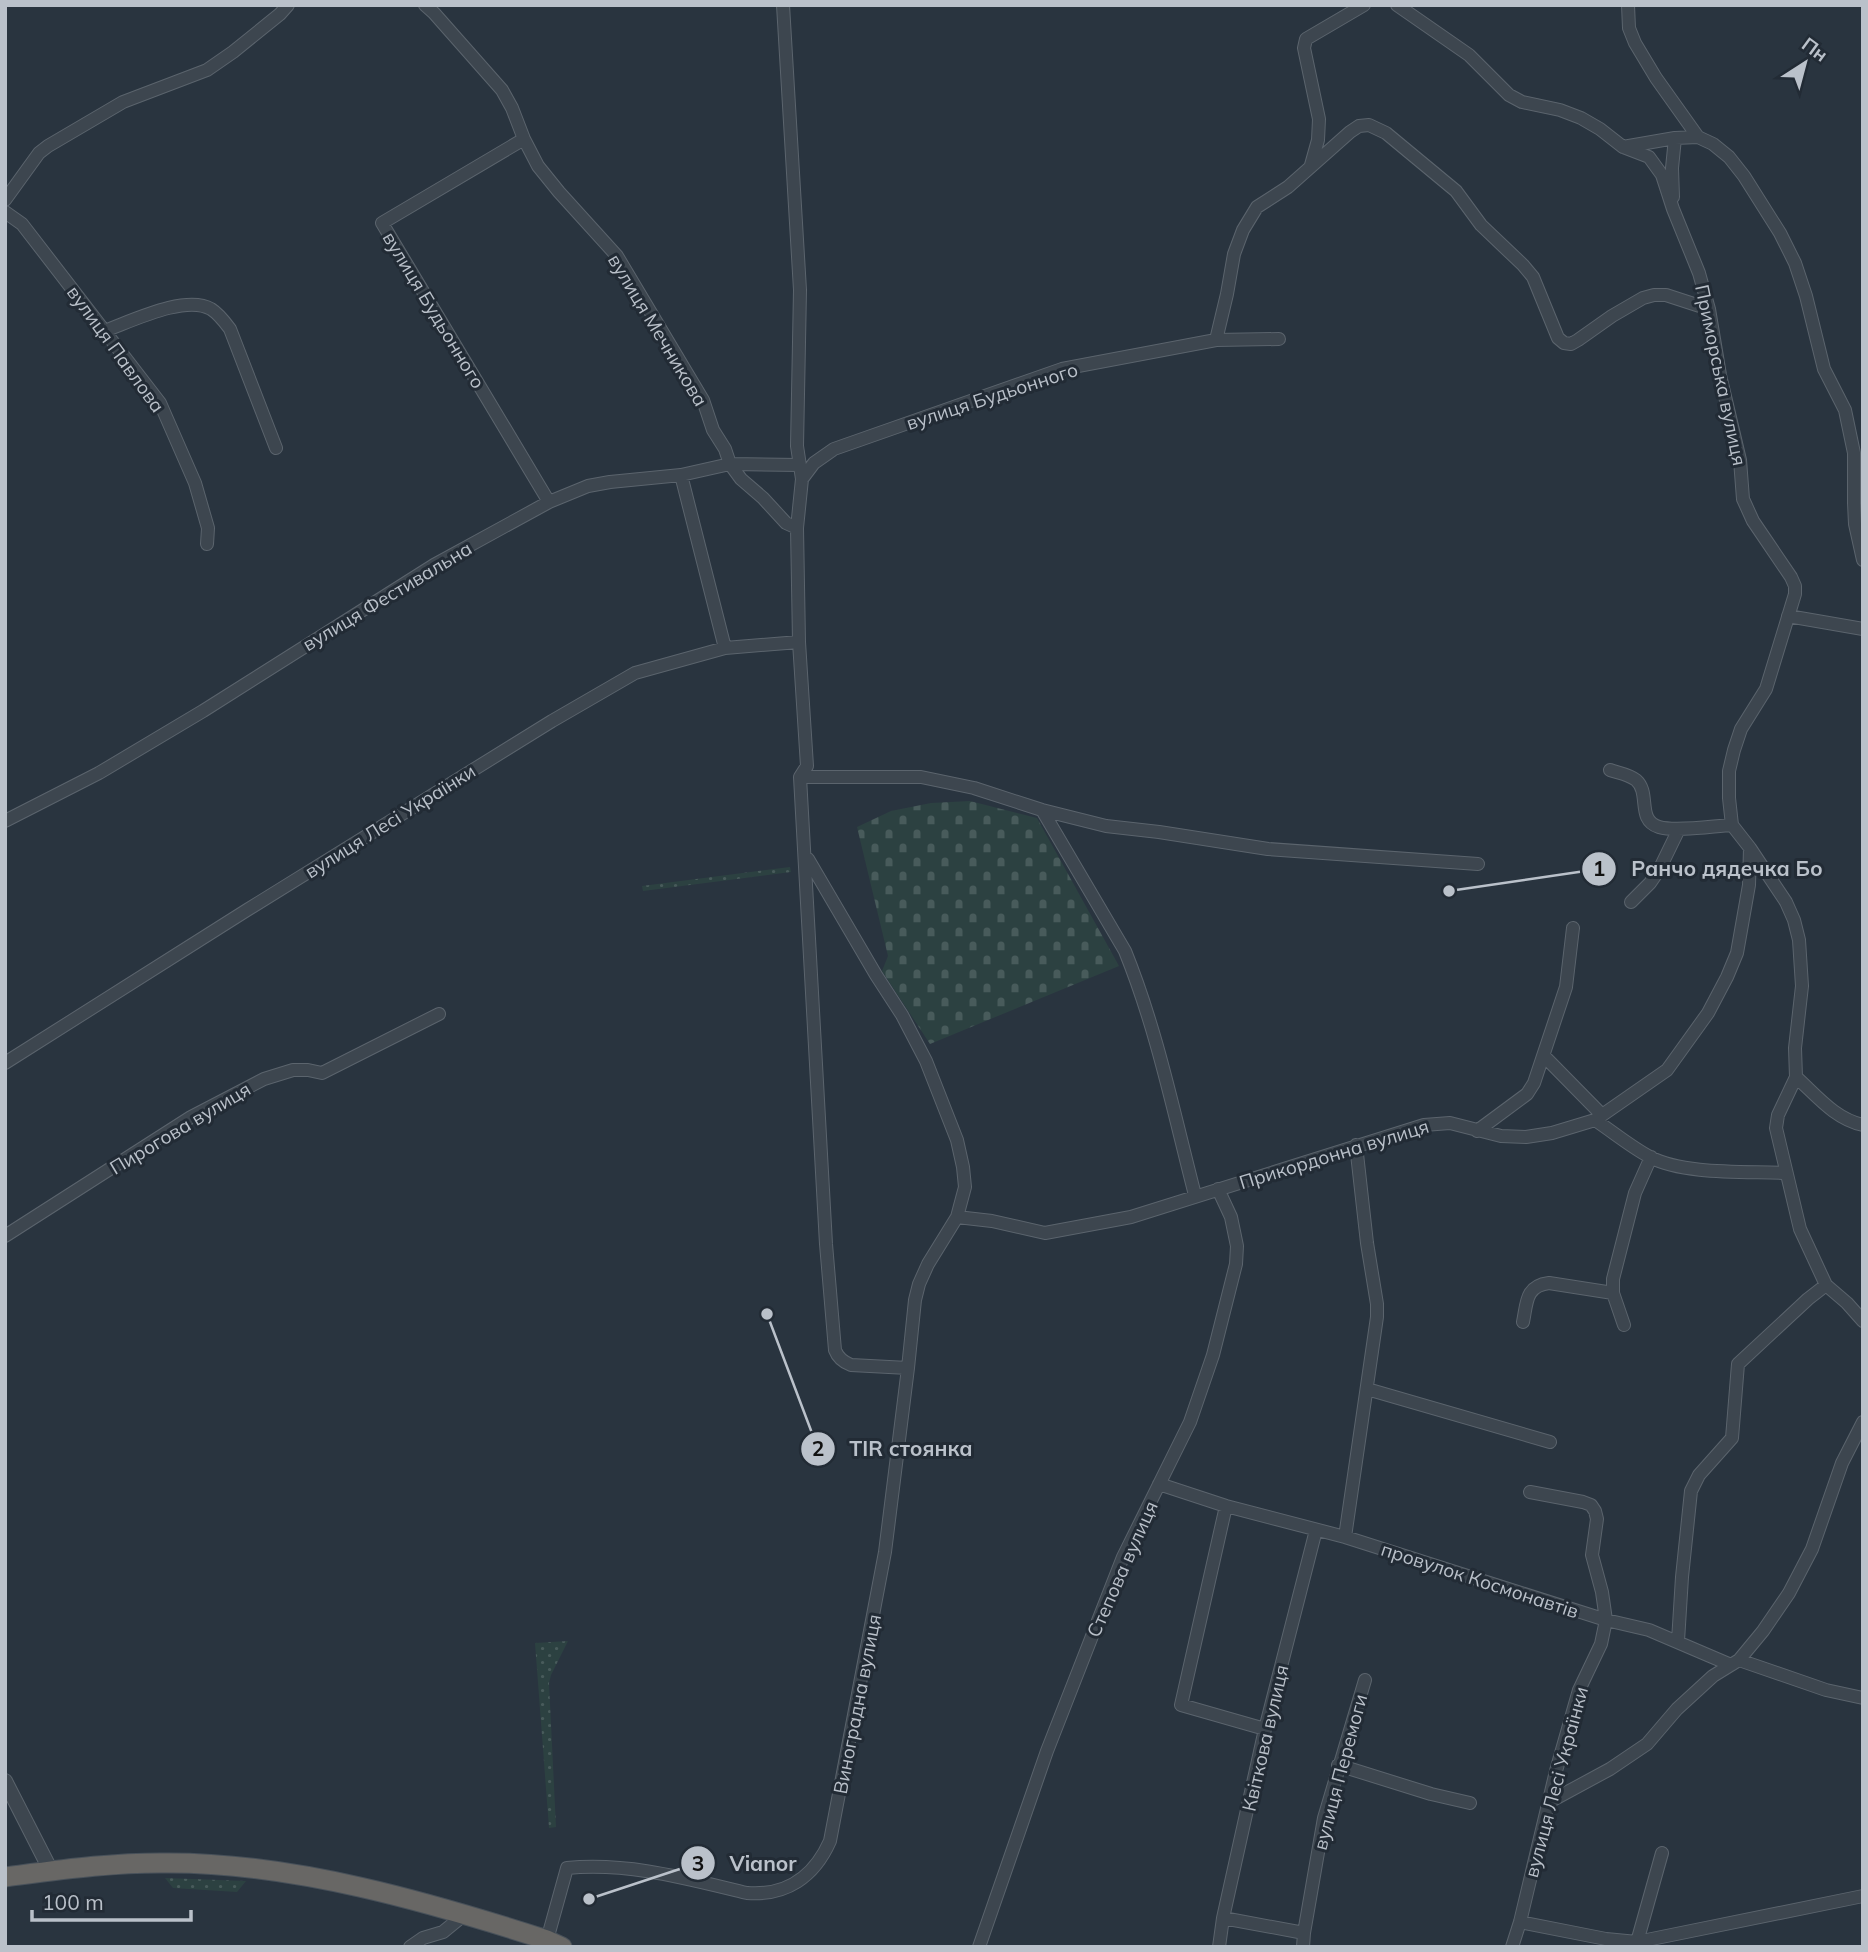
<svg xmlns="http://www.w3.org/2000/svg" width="1868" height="1952" font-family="Mulish,sans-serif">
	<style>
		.grass { fill: url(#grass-dots) }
		.cemetery { fill: url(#cemetery-stones) }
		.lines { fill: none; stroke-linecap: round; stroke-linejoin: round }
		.minor-casing { stroke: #5b646d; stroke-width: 14 }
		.tertiary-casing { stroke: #5b646d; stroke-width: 16 }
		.trunk-casing { stroke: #48515a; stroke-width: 21 }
		.minor { stroke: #3d464f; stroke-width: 12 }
		.tertiary { stroke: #3d464f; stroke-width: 14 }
		.trunk { stroke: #686765; stroke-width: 19 }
		.labels { text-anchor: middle; stroke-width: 6; stroke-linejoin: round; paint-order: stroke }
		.street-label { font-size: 19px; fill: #bac1ca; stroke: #222b35 }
		.leader { fill: none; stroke: #bac1ca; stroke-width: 2.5 }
		.callout-dot { fill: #bac1ca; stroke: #222b35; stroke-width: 2.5 }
		.mark-label { font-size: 21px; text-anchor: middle; font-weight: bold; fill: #111 }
		.callout-label { font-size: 21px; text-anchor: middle; font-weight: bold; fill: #bac1ca; stroke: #222b35; stroke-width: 6; stroke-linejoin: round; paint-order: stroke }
	</style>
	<defs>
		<pattern id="grass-dots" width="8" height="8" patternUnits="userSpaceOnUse" patternTransform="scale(1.75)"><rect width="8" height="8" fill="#2c4141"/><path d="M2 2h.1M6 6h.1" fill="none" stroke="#485b5b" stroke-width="1.8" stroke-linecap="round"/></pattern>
		<pattern id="cemetery-stones" width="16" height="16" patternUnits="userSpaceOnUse" patternTransform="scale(1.75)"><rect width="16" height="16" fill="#2c4141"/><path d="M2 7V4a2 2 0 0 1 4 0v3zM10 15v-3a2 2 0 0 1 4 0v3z" fill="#485b5b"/></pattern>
	</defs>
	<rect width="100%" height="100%" fill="#29343f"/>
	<path class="grass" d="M 790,867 L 791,872 L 643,891 L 642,886 Z
		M 568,1641 L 551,1675 L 549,1683 L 556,1827 L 549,1828 L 535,1643 Z
		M 165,1878 L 246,1881 L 237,1892 L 173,1888 Z"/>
	<path class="cemetery" d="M 970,801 L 1037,818 L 1119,966 L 930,1044 L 882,971 L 888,956 L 857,827 L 891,811 L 931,803 Z"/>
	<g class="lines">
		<g class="minor-casing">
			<path id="minor" d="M 425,5 L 434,13 L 502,90 L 512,108 L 524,139 L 538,166 L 559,192 L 617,256 L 703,400 L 713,430 L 725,449 L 730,464 L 741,479 L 763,498 L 786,523 L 797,528
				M 783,5 L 800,290 L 797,446 L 802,479 L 797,528 L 799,642 L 807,766 L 800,777 L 826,1244 L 835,1350 C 838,1358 843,1362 851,1365 L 908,1368
				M 1397,5 L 1469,55 L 1509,95 L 1522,102 L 1560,110 L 1581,118 L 1600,129 L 1623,147 L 1649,157 L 1662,175 L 1673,209 L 1699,273 L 1709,309 L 1720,375 L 1740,460 L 1743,499 L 1753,521 L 1791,577 L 1795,586 L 1795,594 L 1766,689 L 1741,729 L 1734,750 L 1729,771 L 1729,798 L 1732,825 L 1750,848 L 1786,902 L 1794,920 L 1799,940 L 1802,986 L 1795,1048 L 1796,1077 C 1817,1096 1835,1119 1863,1125
				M 1628,5 L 1629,28 L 1635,43 L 1656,78 L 1698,137
				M 524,139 L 382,223 L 549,502
				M 1623,147 L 1675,138 L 1698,137 L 1713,144 L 1729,157 L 1744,176 L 1780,233 L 1795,263 L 1806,296 L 1824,369 L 1845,410 L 1854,453 L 1854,503 L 1855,524 L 1863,560
				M 1311,165 L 1318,140 L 1319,119 L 1304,48 L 1306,39 L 1364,5
				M 1673,197 L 1672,168 L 1675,138
				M 5,200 L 39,153 L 48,146 L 123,102 L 207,70 L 233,52 L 280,14 L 288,5
				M 5,212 L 22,224 L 160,403 L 195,483 L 208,528 L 207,544
				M 104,331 C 130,322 185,294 211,309 C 219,314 224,321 230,329 L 276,448
				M 1216,340 L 1227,294 L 1234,254 L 1243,230 L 1257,207 L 1288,187 L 1350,132 L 1359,126 L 1369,125 L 1386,133 L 1456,191 L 1481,225 L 1523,265 L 1533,277 L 1558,338 L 1564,343 L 1571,344 L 1578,340 L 1612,316 L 1643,298 L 1654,295 L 1666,295 L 1709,309
				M 681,475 L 725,648
				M 802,479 L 814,463 L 834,449 L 1062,369 L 1216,340 L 1279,339
				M 1788,616 L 1863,629
				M 1610,770 C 1619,773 1628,774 1636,780 C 1651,793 1636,820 1659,827 C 1676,832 1713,826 1732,825
				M 800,777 L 921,777 L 974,788 L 1042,810 L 1106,826 L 1159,832 L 1268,849 L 1478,864
				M 1042,810 L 1125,951 C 1157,1030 1174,1114 1195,1195
				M 5,821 L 99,773 L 203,711 L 434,565 L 549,502 L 588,486 L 610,482 L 681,475 L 730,464 L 799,465
				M 1631,902 L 1650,883 L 1659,870 L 1679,829
				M 1544,1056 L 1602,1115
				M 5,1063 L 247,910 L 552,721 L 635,673 L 725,648 L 799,642
				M 1595,1120 L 1667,1070 L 1708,1013 L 1727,977 L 1737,953 L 1749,885 L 1750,848
				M 1477,1131 L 1527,1094 L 1534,1083 L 1566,987 L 1573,928
				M 957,1217 L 992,1221 L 1045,1233 L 1131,1217 L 1424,1125 L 1450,1123 L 1501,1136 L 1526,1137 L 1552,1133 L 1595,1120 C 1613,1132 1631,1147 1650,1157 C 1684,1175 1747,1171 1786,1173
				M 5,1236 L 191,1117 L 264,1079 L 293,1070 L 308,1070 L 322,1073 L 439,1014
				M 1826,1285 L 1847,1303 L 1863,1321
				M 1523,1322 C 1527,1303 1525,1286 1549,1283 L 1613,1293
				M 1624,1325 L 1613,1293 L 1613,1279 L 1635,1193 L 1651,1157
				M 1367,1389 L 1550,1442
				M 1159,1484 L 1226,1506 L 1345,1537 L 1606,1620 L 1649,1630 L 1731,1665
				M 1226,1506 L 1181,1705 L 1265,1729
				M 1345,1537 L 1377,1317 L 1377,1304 L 1367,1243 L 1356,1145
				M 1678,1641 L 1682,1577 L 1691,1491 L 1699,1475 L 1732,1438 L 1738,1364 L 1808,1299 L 1826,1285 L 1800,1229 L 1776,1128 L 1778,1115 L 1796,1077
				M 1739,1660 L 1826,1690 L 1863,1698
				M 1338,1765 L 1431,1794 L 1470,1803
				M 1549,1802 L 1610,1769 L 1647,1744 L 1677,1709 L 1713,1676 L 1739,1660 L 1763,1631 L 1789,1593 L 1812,1549 L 1842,1463 L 1863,1422
				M 1223,1918 L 1304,1933
				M 1520,1922 L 1606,1939 L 1637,1942 L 1863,1896
				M 547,1940 L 567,1868 C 629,1862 688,1879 747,1893 C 786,1896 814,1877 830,1841 L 885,1552 L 908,1368 L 915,1300 L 919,1284 L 928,1264 L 957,1217 L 965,1187 L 963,1167 L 957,1140 L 926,1061 L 902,1015 L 876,975 L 808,859
				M 410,1947 L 423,1938 L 443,1932 L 465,1914
				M 979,1947 L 1047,1751 L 1123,1557 L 1190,1422 L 1213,1355 L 1236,1264 L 1237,1246 L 1231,1217 L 1218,1189
				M 1219,1947 L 1223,1918 L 1265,1729 L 1316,1530
				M 1303,1947 L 1304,1933 L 1324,1818 L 1365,1680
				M 1512,1947 L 1520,1922 L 1556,1771 L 1579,1690 L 1601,1644 L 1606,1620 L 1602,1592 L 1592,1555 L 1597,1519 L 1595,1511 L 1591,1505 L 1583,1502 L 1530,1492
				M 1638,1947 L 1637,1942 L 1662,1853"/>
		</g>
		<g class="tertiary-casing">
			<path id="tertiary" d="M 5,1781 L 51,1871"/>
		</g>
		<g class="trunk-casing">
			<path id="trunk" d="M 5,1877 C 59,1870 114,1862 169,1863 C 294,1863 429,1902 547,1940 L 562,1947"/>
		</g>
		<use href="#minor" class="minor"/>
		<use href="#tertiary" class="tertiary"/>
		<use href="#trunk" class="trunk"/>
	</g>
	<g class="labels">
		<g class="street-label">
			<text transform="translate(434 310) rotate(59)" y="7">вулиця Будьонного</text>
			<text transform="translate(658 330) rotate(59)" y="7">вулиця Мечникова</text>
			<text transform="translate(116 349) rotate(54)" y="7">вулиця Павлова</text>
			<text transform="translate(1721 375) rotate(78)" y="7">Приморська вулиця</text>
			<text transform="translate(992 396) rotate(-18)" y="7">вулиця Будьонного</text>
			<text transform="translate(387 596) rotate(-31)" y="7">вулиця Фестивальна</text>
			<text transform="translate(390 821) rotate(-32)" y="7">вулиця Лесі Українки</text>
			<text transform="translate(180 1128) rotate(-31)" y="7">Пирогова вулиця</text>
			<text transform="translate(1334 1154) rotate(-17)" y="7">Прикордонна вулиця</text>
			<text transform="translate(1122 1569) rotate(-66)" y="7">Степова вулиця</text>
			<text transform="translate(1480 1580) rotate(18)" y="7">провулок Космонавтів</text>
			<text transform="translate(857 1704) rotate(-79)" y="7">Виноградна вулиця</text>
			<text transform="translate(1265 1738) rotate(-77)" y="7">Квіткова вулиця</text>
			<text transform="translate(1340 1772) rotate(-75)" y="7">вулиця Перемоги</text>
			<text transform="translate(1556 1782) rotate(-75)" y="7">вулиця Лесі Українки</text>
		</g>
	</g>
	<path class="leader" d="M1449 891L1599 869M767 1314L818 1449M589 1899L698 1863"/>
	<g class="callout-dot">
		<circle cx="1449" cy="891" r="7"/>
		<circle cx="767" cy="1314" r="7"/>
		<circle cx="589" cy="1899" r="7"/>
		<circle cx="1599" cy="869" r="18"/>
		<circle cx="818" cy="1449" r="18"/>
		<circle cx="698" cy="1863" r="18"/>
	</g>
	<g class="mark-label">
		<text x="1599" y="876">1</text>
		<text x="818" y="1456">2</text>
		<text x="698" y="1871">3</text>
	</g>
	<g class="callout-label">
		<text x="1727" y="876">Ранчо дядечка Бо</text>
		<text x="911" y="1456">TIR стоянка</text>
		<text x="763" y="1871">Vianor</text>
	</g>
	<rect width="1868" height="1952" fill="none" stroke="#bac1ca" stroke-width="14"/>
	<g transform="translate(1805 63) rotate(36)" stroke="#222b35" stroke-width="5" paint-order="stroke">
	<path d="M0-5L12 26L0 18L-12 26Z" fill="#bac1ca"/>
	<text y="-10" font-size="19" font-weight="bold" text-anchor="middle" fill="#bac1ca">Пн</text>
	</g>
	<path d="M32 1910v10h159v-10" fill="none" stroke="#bac1ca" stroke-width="3.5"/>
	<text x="42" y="1910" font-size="21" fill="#bac1ca" stroke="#222b35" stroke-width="5" paint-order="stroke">100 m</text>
</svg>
